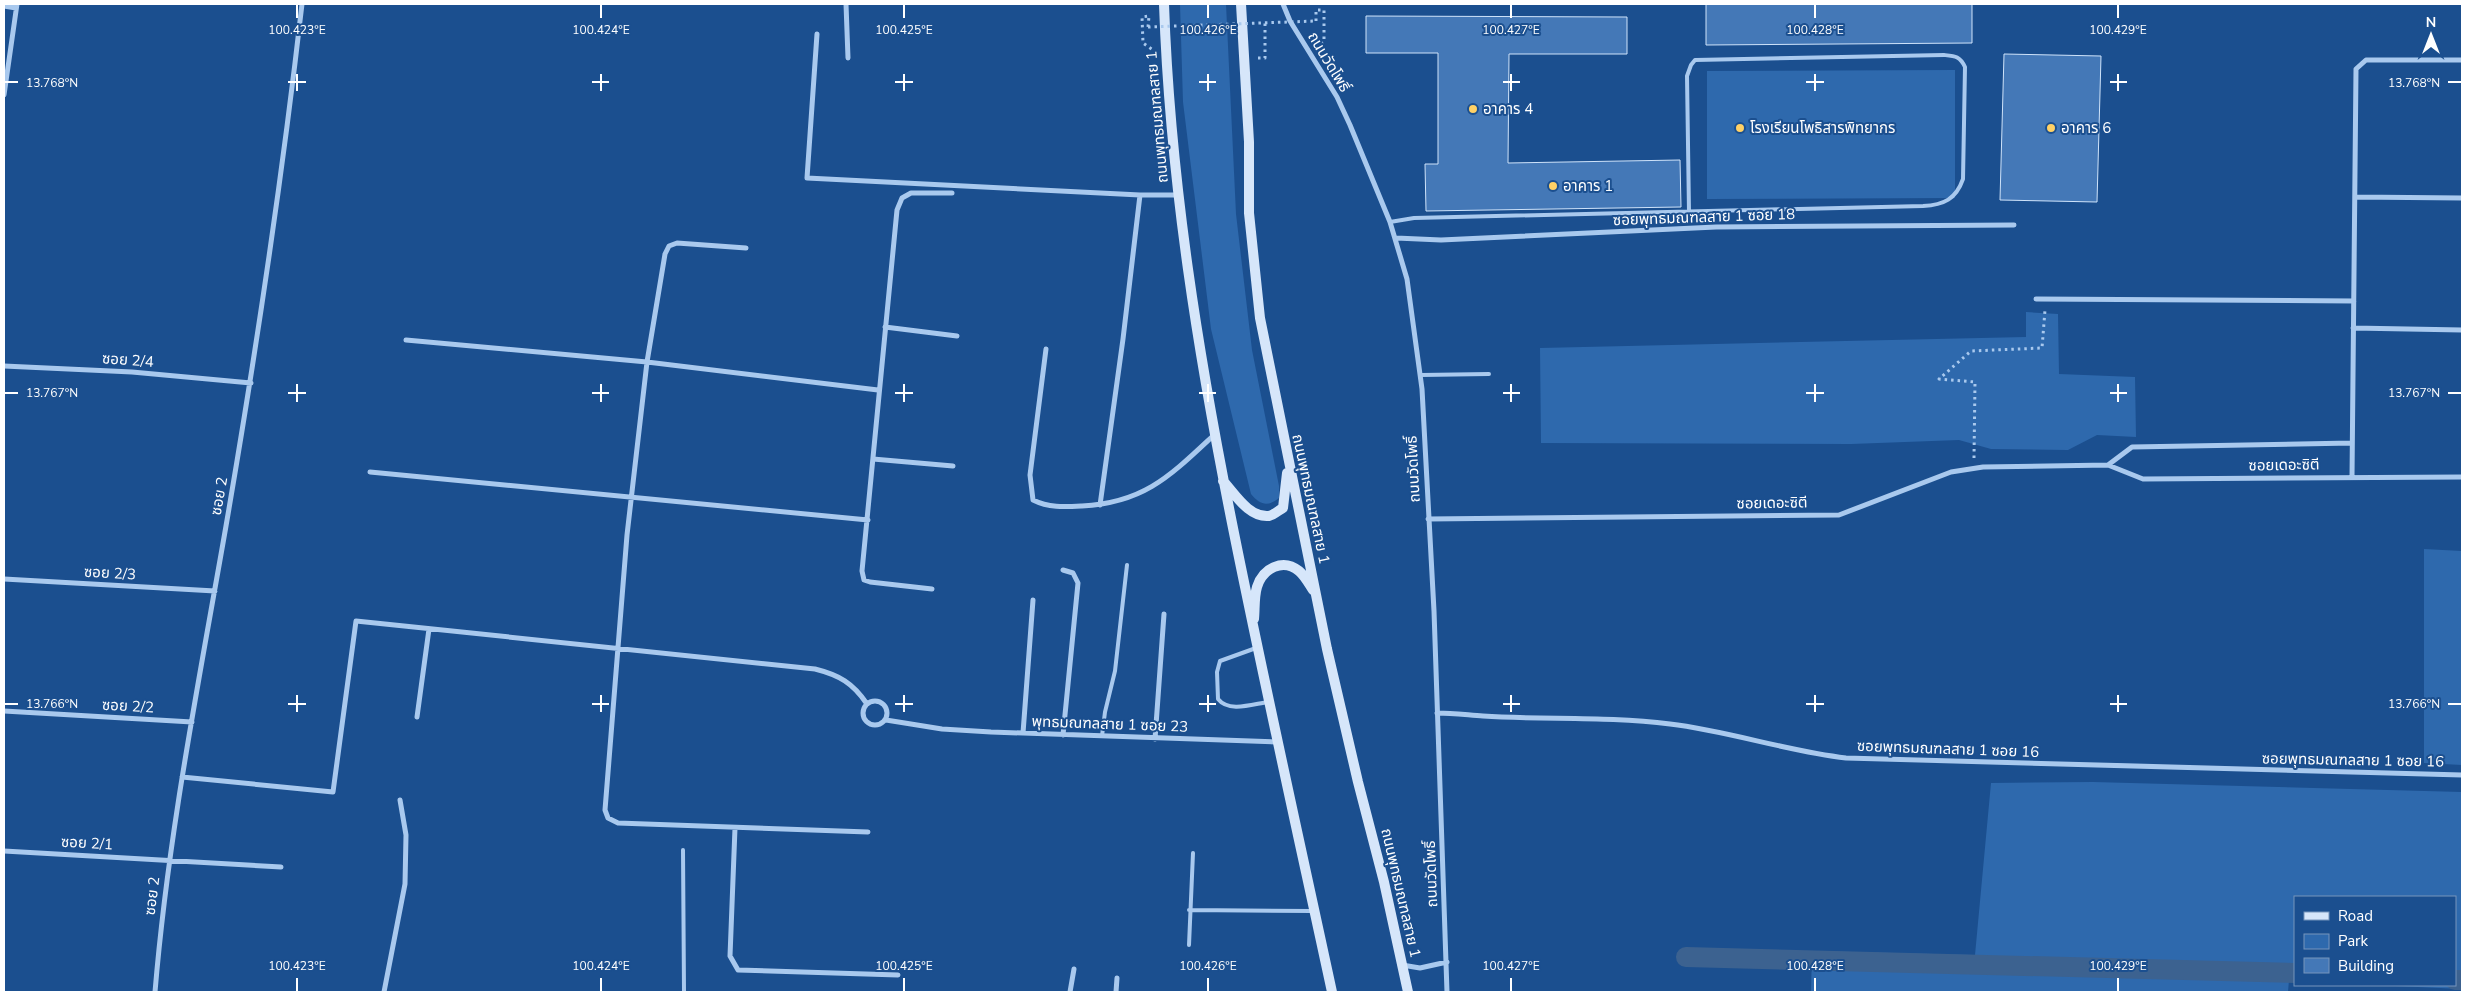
<svg xmlns="http://www.w3.org/2000/svg" width="2466" height="996" font-family="'Nunito Sans','Noto Sans Thai',sans-serif">
	<style>
		.green { fill: #2e69ad }
		.lines { fill: none; stroke-linecap: round; stroke-linejoin: round }
		.canal { stroke: #3c6290; stroke-width: 20 }
		.building { fill: #4478b7; stroke: #cfe3fa }
		.path { stroke: #a9c9ee; stroke-width: 3; stroke-dasharray: 2.5 4; stroke-linecap: butt }
		.service { stroke: #a9c9ee; stroke-width: 4 }
		.minor { stroke: #a9c9ee; stroke-width: 5 }
		.secondary { stroke: #d6e6fa; stroke-width: 10 }
		.path-bridge { stroke: #a9c9ee; stroke-width: 3; stroke-dasharray: 2.5 4; stroke-linecap: butt }
		.ticks { fill: none; stroke: #fff; stroke-width: 2 }
		.poi-dot { fill: #ffd166; stroke: #1b4f8f; stroke-width: 2 }
		.labels { text-anchor: middle; stroke-width: 4; stroke-linejoin: round; paint-order: stroke }
		.street-label { font-size: 15px; fill: #fff; stroke: #1b4f8f }
		.poi-label { font-size: 15px; fill: #fff; stroke: #1b4f8f; text-anchor: start }
		.ticks-label { font-size: 12px; text-anchor: middle; fill: #fff; stroke: #1b4f8f; stroke-width: 4; stroke-linejoin: round; paint-order: stroke }
	</style>
	<rect width="100%" height="100%" fill="#1b4f8f"/>
	<path class="green" d="M 1180,4 L 1226,4 L 1236,214 L 1252,350 L 1279,486 L 1279,498 C 1268,507 1260,505 1251,494 L 1211,329 L 1183,102 Z
		M 1955,70 L 1955,198 L 1707,199 L 1707,71 Z
		M 2026,312 L 2058,314 L 2059,374 L 2135,377 L 2136,437 L 2097,435 L 2068,450 L 1991,449 L 1959,440 L 1851,444 L 1541,443 L 1540,348 L 2026,337 Z
		M 2424,549 L 2462,551 L 2462,765 L 2424,763 Z
		M 2093,782 L 2462,792 L 2462,989 L 2373,985 L 2455,985 L 2455,897 L 2295,897 L 2295,981 L 2289,980 L 2288,992 L 1811,992 L 1812,951 L 1975,955 L 1991,783 Z"/>
	<g class="lines">
		<path class="canal" d="M 1686,957 L 2295,973
			M 2455,980 L 2462,980"/>
	</g>
	<path class="building" d="M 1706,4 L 1972,4 L 1972,43 L 1706,45 Z
		M 1366,16 L 1627,17 L 1627,54 L 1509,54 L 1508,163 L 1680,160 L 1681,207 L 1426,211 L 1425,164 L 1438,164 L 1438,53 L 1366,53 Z
		M 2004,54 L 2101,56 L 2097,202 L 2000,200 Z"/>
	<g class="lines">
		<path class="path" d="M 1316,21 L 1316,10 L 1324,10 L 1324,42 L 1317,46
			M 1148,27 L 1149,16 L 1142,17 L 1143,43 L 1153,50
			M 1258,58 L 1265,58 L 1265,23
			M 1974,458 L 1975,382 L 1939,379 L 1971,351 L 2042,348 L 2045,310"/>
		<path class="service" d="M 1390,222 L 1414,218 L 1923,206 C 1944,205 1956,199 1963,179 L 1965,67 C 1960,56 1955,56 1944,55 L 1695,60 L 1691,65 L 1687,76 L 1689,212
			M 1421,375 L 1489,374
			M 1256,648 L 1220,661 L 1217,672 L 1218,699 C 1229,713 1253,704 1268,702
			M 1102,736 L 1105,712 L 1115,671 L 1127,565
			M 683,850 L 684,992
			M 1189,910 L 1312,911
			M 1189,945 L 1193,853"/>
		<path class="minor" d="M 846,4 L 848,58
			M 1283,4 L 1290,21 L 1337,97 L 1350,125 L 1390,222 L 1407,279 L 1422,389 L 1434,611 L 1447,992
			M 4,6 L 16,8
			M 817,34 L 807,178 L 1140,195 L 1178,195
			M 4,95 L 17,4
			M 2355,197 L 2462,198
			M 1396,238 L 1441,240 L 1716,227 L 2014,225
			M 746,248 L 677,243 L 669,246 L 665,254 L 647,362 L 627,535 L 605,810 L 608,818 L 618,823 L 868,832
			M 2036,299 L 2354,301
			M 885,327 L 957,336
			M 2353,328 L 2462,330
			M 406,340 L 647,362 L 878,390
			M 1046,349 L 1030,475 L 1033,500 C 1049,508 1064,507 1082,506 C 1144,503 1170,476 1214,435
			M 4,366 L 132,372 L 251,383
			M 873,459 L 953,466
			M 2108,465 L 2132,447 L 2352,443
			M 370,472 L 868,520
			M 2352,477 L 2356,69 L 2366,60 L 2462,60
			M 1100,505 L 1123,339 L 1140,195
			M 1428,519 L 1839,515 L 1951,472 L 1983,467 L 2108,465 L 2143,479 L 2462,477
			M 4,579 L 215,591
			M 932,589 L 870,582 L 864,580 L 862,571 L 897,210 L 902,198 L 911,193 L 952,193
			M863 713a12 12 0 1 1 24 0a12 12 0 1 1-24 0Z
			M 4,711 L 192,722
			M 1437,713 C 1452,713 1468,715 1483,716 C 1545,720 1607,716 1670,724 C 1729,731 1786,751 1846,758 L 2462,775
			M 417,717 L 429,629
			M 886,720 L 942,729 L 991,732 L 1278,742
			M 1023,733 L 1033,600
			M 1063,735 L 1078,583 L 1073,573 L 1063,570
			M 1155,739 L 1164,614
			M 182,777 L 333,792 L 356,621 L 815,669 C 839,675 853,683 867,704
			M 735,828 L 730,956 L 738,970 L 898,975
			M 4,851 L 281,867
			M 1402,965 L 1420,968 L 1447,962
			M 155,992 C 168,835 199,681 226,526 C 256,352 282,179 302,4
			M 384,992 L 405,884 L 406,835 L 400,800
			M 1070,992 L 1074,969
			M 1116,992 L 1117,978"/>
		<path class="secondary" d="M 1164,4 C 1170,182 1199,359 1234,533 C 1265,687 1299,839 1332,992
			M 1241,4 L 1249,142 L 1249,213 L 1260,318 L 1327,649 L 1358,782 L 1384,882 L 1408,992
			M 1223,481 C 1235,494 1249,518 1269,516 C 1274,515 1279,510 1283,508 L 1287,473
			M 1254,619 C 1255,609 1254,597 1257,587 C 1263,568 1283,558 1299,571 C 1305,576 1309,584 1313,590"/>
		<path class="path-bridge" d="M 1148,27 L 1316,21"/>
	</g>
	<path class="ticks" d="M 297,5 L 297,18M 601,5 L 601,18M 904,5 L 904,18M 1208,5 L 1208,18M 1511,5 L 1511,18M 1815,5 L 1815,18M 2118,5 L 2118,18M 297,74 L 297,91M 601,74 L 601,91M 904,74 L 904,91M 1208,74 L 1208,91M 1511,74 L 1511,91M 1815,74 L 1815,91M 2118,74 L 2118,91M 5,82 L 18,82M 288,82 L 306,82M 592,82 L 609,82M 895,82 L 913,82M 1199,82 L 1216,82M 1503,82 L 1520,82M 1806,82 L 1824,82M 2110,82 L 2127,82M 2448,82 L 2461,82M 297,384 L 297,402M 601,384 L 601,402M 904,384 L 904,402M 1208,384 L 1208,402M 1511,384 L 1511,402M 1815,384 L 1815,402M 2118,384 L 2118,402M 5,393 L 18,393M 288,393 L 306,393M 592,393 L 609,393M 895,393 L 913,393M 1199,393 L 1216,393M 1503,393 L 1520,393M 1806,393 L 1824,393M 2110,393 L 2127,393M 2448,393 L 2461,393M 297,695 L 297,712M 601,695 L 601,712M 904,695 L 904,712M 1208,695 L 1208,712M 1511,695 L 1511,712M 1815,695 L 1815,712M 2118,695 L 2118,712M 5,704 L 18,704M 288,704 L 306,704M 592,704 L 609,704M 895,704 L 913,704M 1199,704 L 1216,704M 1503,704 L 1520,704M 1806,704 L 1824,704M 2110,704 L 2127,704M 2448,704 L 2461,704M 297,978 L 297,991M 601,978 L 601,991M 904,978 L 904,991M 1208,978 L 1208,991M 1511,978 L 1511,991M 1815,978 L 1815,991M 2118,978 L 2118,991"/>
	<g class="poi-dot">
		<circle cx="1473" cy="109" r="5"/>
		<circle cx="1740" cy="128" r="5"/>
		<circle cx="2051" cy="128" r="5"/>
		<circle cx="1553" cy="186" r="5"/>
	</g>
	<g class="labels">
		<g class="street-label">
			<text transform="translate(1329 62) rotate(59)" y="5">ถนนวัดโพธิ์</text>
			<text transform="translate(1157 117) rotate(-95)" y="5">ถนนพุทธมณฑลสาย 1</text>
			<text transform="translate(1704 217) rotate(-2)" y="5">ซอยพุทธมณฑลสาย 1 ซอย 18</text>
			<text transform="translate(128 360) rotate(4)" y="5">ซอย 2/4</text>
			<text transform="translate(2284 465) rotate(-1)" y="5">ซอยเดอะซิตี</text>
			<text transform="translate(1413 469) rotate(-93)" y="5">ถนนวัดโพธิ์</text>
			<text transform="translate(219 496) rotate(-80)" y="5">ซอย 2</text>
			<text transform="translate(1311 499) rotate(78)" y="5">ถนนพุทธมณฑลสาย 1</text>
			<text transform="translate(1772 503) rotate(-1)" y="5">ซอยเดอะซิตี</text>
			<text transform="translate(110 573) rotate(3)" y="5">ซอย 2/3</text>
			<text transform="translate(128 706) rotate(3)" y="5">ซอย 2/2</text>
			<text transform="translate(1110 724) rotate(2)" y="5">พุทธมณฑลสาย 1 ซอย 23</text>
			<text transform="translate(1948 749) rotate(2)" y="5">ซอยพุทธมณฑลสาย 1 ซอย 16</text>
			<text transform="translate(2353 760) rotate(1)" y="5">ซอยพุทธมณฑลสาย 1 ซอย 16</text>
			<text transform="translate(87 843) rotate(3)" y="5">ซอย 2/1</text>
			<text transform="translate(1431 874) rotate(-92)" y="5">ถนนวัดโพธิ์</text>
			<text transform="translate(1401 893) rotate(77)" y="5">ถนนพุทธมณฑลสาย 1</text>
			<text transform="translate(152 896) rotate(-83)" y="5">ซอย 2</text>
		</g>
		<g class="poi-label">
			<text x="1483" y="114">อาคาร 4</text>
			<text x="1750" y="133">โรงเรียนโพธิสารพิทยากร</text>
			<text x="2061" y="133">อาคาร 6</text>
			<text x="1563" y="191">อาคาร 1</text>
		</g>
	</g>
	<g class="ticks-label">
		<text x="297" y="34">100.423°E</text>
		<text x="601" y="34">100.424°E</text>
		<text x="904" y="34">100.425°E</text>
		<text x="1208" y="34">100.426°E</text>
		<text x="1511" y="34">100.427°E</text>
		<text x="1815" y="34">100.428°E</text>
		<text x="2118" y="34">100.429°E</text>
		<text x="52" y="87">13.768°N</text>
		<text x="2414" y="87">13.768°N</text>
		<text x="52" y="397">13.767°N</text>
		<text x="2414" y="397">13.767°N</text>
		<text x="52" y="708">13.766°N</text>
		<text x="2414" y="708">13.766°N</text>
		<text x="297" y="970">100.423°E</text>
		<text x="601" y="970">100.424°E</text>
		<text x="904" y="970">100.425°E</text>
		<text x="1208" y="970">100.426°E</text>
		<text x="1511" y="970">100.427°E</text>
		<text x="1815" y="970">100.428°E</text>
		<text x="2118" y="970">100.429°E</text>
	</g>
	<rect width="2466" height="996" fill="none" stroke="#ffffff" stroke-width="10"/>
	<rect x="2294" y="896" width="162" height="90" fill="#1b4f8f" stroke="#7695bc"/>
	<rect x="2304" y="912" width="25" height="8" fill="#d6e6fa" stroke="#7695bc"/>
	<text x="2338" y="921" font-size="15" fill="#ffffff">Road</text>
	<rect x="2304" y="934" width="25" height="15" fill="#2e69ad" stroke="#7695bc"/>
	<text x="2338" y="946" font-size="15" fill="#ffffff">Park</text>
	<rect x="2304" y="958" width="25" height="15" fill="#4478b7" stroke="#7695bc"/>
	<text x="2338" y="971" font-size="15" fill="#ffffff">Building</text>
	<g transform="translate(2431 35)" stroke="#1b4f8f" stroke-width="4" paint-order="stroke">
	<path d="M0-4L9 19L0 12L-9 19Z" fill="#ffffff"/>
	<text y="-8" font-size="14" font-weight="bold" text-anchor="middle" fill="#ffffff">N</text>
	</g>
</svg>
